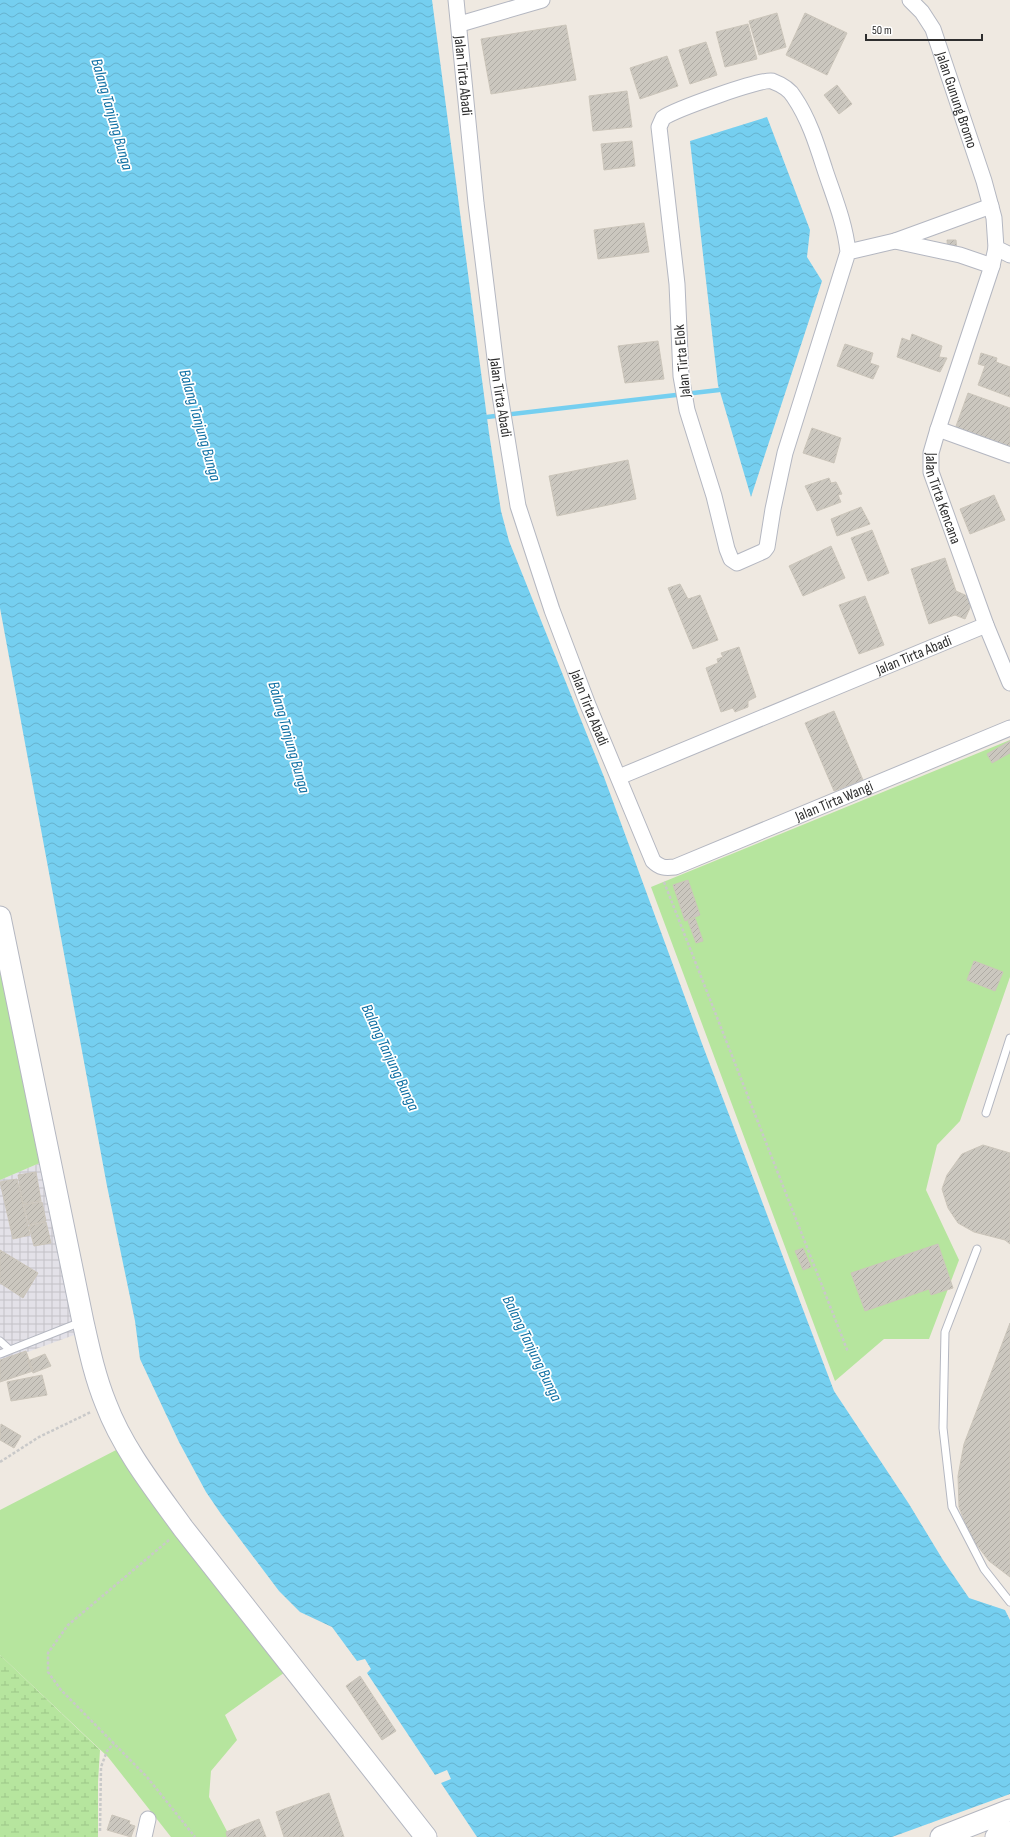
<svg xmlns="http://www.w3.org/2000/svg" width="1010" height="1837" font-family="'Sofia Sans Condensed',sans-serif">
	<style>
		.industrial { fill: url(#industrial-grid) }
		.grass { fill: #b6e59e }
		.wetland { fill: url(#wetland-marsh) }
		.water { fill: url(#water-waves) }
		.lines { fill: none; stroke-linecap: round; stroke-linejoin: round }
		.stream { stroke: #75cff0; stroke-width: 4.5 }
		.building { fill: url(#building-hatch); stroke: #cbc5ba }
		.lane-casing { stroke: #b4b7c1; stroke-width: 9 }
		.street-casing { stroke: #b4b7c1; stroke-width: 17 }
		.secondary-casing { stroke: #b4b7c1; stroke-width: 23 }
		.path { stroke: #c9c9c9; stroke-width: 2.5; stroke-dasharray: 3 2; stroke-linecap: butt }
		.lane { stroke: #fff; stroke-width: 7 }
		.street { stroke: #fff; stroke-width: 15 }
		.secondary { stroke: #fff; stroke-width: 21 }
		.labels { text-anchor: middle; stroke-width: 3.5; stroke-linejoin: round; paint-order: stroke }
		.street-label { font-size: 15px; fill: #2e2e2e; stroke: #fff }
		.water-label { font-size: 16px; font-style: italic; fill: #0d6fa3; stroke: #fff }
	</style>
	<defs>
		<pattern id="industrial-grid" width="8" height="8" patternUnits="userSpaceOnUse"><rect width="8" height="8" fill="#e3e1e8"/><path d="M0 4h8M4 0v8" fill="none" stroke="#c3c1c7"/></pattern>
		<pattern id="wetland-marsh" width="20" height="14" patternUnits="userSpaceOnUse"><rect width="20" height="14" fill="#b6e59e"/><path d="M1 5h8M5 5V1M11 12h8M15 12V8" fill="none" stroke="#9dc588"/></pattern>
		<pattern id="water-waves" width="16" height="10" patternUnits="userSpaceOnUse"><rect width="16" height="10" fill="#75cff0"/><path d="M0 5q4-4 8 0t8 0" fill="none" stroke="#66b2ce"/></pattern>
		<pattern id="building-hatch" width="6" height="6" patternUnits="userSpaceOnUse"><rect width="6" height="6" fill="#cbc7bf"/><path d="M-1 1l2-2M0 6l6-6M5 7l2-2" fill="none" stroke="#afaba4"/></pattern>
	</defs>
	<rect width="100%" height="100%" fill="#efe9e1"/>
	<path class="industrial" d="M 49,1159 L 88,1330 L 0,1362 L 0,1180 Z"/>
	<path class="grass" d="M 1010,740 L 1010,977 L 960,1121 L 937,1145 L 926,1190 L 959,1260 L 929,1339 L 884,1339 L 835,1381 L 651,887 Z
		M 0,910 L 49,1159 L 0,1180 Z
		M 120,1448 L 288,1670 L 225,1715 L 237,1740 L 211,1771 L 209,1797 L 230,1837 L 171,1837 L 108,1757 L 0,1655 L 0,1510 Z"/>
	<path class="wetland" d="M 0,1655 L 100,1750 L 98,1782 L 98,1837 L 0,1837 Z"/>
	<path class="water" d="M 0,0 L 432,0 L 489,433 L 501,511 L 509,541 L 604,777 L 701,1041 L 834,1391 L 909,1504 L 943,1560 L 969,1598 L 1005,1610 L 1010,1620 L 1010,1794 L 892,1837 L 477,1837 L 441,1783 L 451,1779 L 447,1770 L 435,1775 L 367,1673 L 371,1669 L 365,1659 L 357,1661 L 332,1627 L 300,1612 L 279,1591 L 221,1514 L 206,1492 L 179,1442 L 140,1359 L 135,1321 L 107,1186 L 0,608 Z
		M 767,117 L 810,230 L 807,257 L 822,281 L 751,497 L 718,385 L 690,141 Z"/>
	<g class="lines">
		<path class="stream" d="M 487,417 L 719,390"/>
	</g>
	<path class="building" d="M 777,13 L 786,47 L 759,55 L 749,21 Z
		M 805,13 L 847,33 L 827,75 L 786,55 Z
		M 748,24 L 757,59 L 725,67 L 716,32 Z
		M 566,25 L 576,80 L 491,94 L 481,39 Z
		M 706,42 L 717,75 L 690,84 L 679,50 Z
		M 667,56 L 678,86 L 640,99 L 630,68 Z
		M 837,85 L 852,104 L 839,114 L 824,95 Z
		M 627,91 L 632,127 L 593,131 L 589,96 Z
		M 632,141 L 635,166 L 604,170 L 601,144 Z
		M 644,223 L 649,252 L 598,259 L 594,230 Z
		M 947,240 L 956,240 L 957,252 L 948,252 Z
		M 912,334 L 942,346 L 939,357 L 947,358 L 940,372 L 897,357 L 902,338 L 910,341 Z
		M 658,341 L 664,379 L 625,383 L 618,346 Z
		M 845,344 L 873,353 L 870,363 L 879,366 L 873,379 L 837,366 Z
		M 981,353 L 997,358 L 996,362 L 1010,367 L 1010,397 L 978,385 L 985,366 L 978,364 Z
		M 968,393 L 1010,408 L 1010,449 L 955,429 Z
		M 812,428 L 841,438 L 834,463 L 803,453 Z
		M 628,460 L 636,499 L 557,516 L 549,476 Z
		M 829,478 L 831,483 L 836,482 L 842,494 L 838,495 L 841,502 L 817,511 L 805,486 Z
		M 994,495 L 1005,520 L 970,534 L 960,509 Z
		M 861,507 L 870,524 L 837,536 L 831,519 Z
		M 872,530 L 889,573 L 868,581 L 851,538 Z
		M 831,546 L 845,578 L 803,596 L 789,566 Z
		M 945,558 L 956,591 L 974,599 L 965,619 L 955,615 L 929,624 L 911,569 Z
		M 680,584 L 688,599 L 700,595 L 718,640 L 693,649 L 668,588 Z
		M 865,596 L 884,645 L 859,654 L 839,605 Z
		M 739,647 L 756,697 L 748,701 L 748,707 L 735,712 L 733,708 L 721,712 L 706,668 L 718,663 L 717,659 L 723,657 L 721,653 Z
		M 834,711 L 863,780 L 834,791 L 805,723 Z
		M 1010,741 L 1010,753 L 992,763 L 987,754 Z
		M 688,880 L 700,915 L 685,921 L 673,885 Z
		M 695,918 L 703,941 L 696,943 L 688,921 Z
		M 974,961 L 1003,972 L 995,991 L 967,980 Z
		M 983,1145 L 1010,1153 L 1010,1244 L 1005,1240 L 974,1232 L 958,1223 L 948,1208 L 942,1189 L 947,1175 L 962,1154 Z
		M 36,1172 L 41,1201 L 23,1204 L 18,1175 Z
		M 17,1179 L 30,1235 L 13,1239 L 0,1182 Z
		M 42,1202 L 46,1221 L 29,1225 L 24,1205 Z
		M 46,1222 L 51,1243 L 34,1246 L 29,1226 Z
		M 938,1244 L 953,1288 L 931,1295 L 929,1289 L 865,1311 L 851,1273 Z
		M 803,1248 L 811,1267 L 803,1270 L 795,1251 Z
		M 0,1250 L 38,1273 L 23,1298 L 0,1283 Z
		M 1010,1323 L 1010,1577 L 989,1561 L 970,1536 L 959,1507 L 958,1476 L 964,1444 Z
		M 26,1351 L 33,1371 L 0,1382 L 0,1360 Z
		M 45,1354 L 51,1366 L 33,1373 L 28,1361 Z
		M 42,1375 L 47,1395 L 11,1401 L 7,1382 Z
		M 1,1424 L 21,1436 L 14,1448 L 0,1440 Z
		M 360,1676 L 396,1731 L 382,1740 L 346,1686 Z
		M 329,1793 L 344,1837 L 284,1837 L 276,1812 Z
		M 112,1815 L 130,1821 L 129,1824 L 135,1826 L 131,1837 L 107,1830 Z
		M 259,1819 L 266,1837 L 227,1837 L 226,1832 Z"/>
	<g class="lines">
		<g class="lane-casing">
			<path id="lane" d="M 986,1113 L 1010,1038
				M 977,1249 L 945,1332 L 943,1428 L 952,1507 L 984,1569 L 1010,1602
				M 0,1341 L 10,1350
				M 0,1354 L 81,1322"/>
		</g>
		<g class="street-casing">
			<g id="street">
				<path id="s1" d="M 456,0 L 476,203 L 498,383 L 518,506 L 552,610 L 588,705 L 653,861 C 660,868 665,868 675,867 L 1010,728"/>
				<path id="s2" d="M 910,0 L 922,12 L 933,29 L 984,181 L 994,218 L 996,248 L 1010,255"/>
				<path d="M 460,24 L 542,0"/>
				<path d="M 895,241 L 991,206"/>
				<path d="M 848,252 L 785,453 L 773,509 L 767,547 L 764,551 L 737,563 L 731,559 L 727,549 L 714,496 L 687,410 L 681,376 L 677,284 L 659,127 L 663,118 C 674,110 762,78 772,81 C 780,84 790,90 794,97 C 809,119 817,145 825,170 C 834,197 845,223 848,252 L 895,241 L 960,255 L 992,266 L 996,248"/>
				<path id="s3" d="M 992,266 L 938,429 L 931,453 L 931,472 L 986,625 L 1010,683"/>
				<path d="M 938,429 L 1010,455"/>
				<path id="s4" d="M 619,777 L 986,625"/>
				<path d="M 144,1837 L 148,1819"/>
			</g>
		</g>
		<g class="secondary-casing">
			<path id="secondary" d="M 0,917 L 83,1322 C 89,1349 95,1377 106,1404 C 123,1449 155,1489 183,1528 L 426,1837
				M 941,1837 L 1010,1810
				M 996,1837 L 1010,1832"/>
		</g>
		<path class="path" d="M 664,882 L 848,1352
			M 0,1462 L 39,1437 L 91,1412
			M 169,1540 L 68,1625 L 48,1653 L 48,1672 L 61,1690 L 147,1777 L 195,1837
			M 100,1831 L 101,1767 L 107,1751 L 114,1743"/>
		<use href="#lane" class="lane"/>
		<use href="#street" class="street"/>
		<use href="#secondary" class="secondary"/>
	</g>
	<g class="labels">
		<g class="street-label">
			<text dy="5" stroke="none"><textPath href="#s1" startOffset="76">Jalan Tirta Abadi</textPath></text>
			<text dy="5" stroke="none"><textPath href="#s2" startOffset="112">Jalan Gunung Bromo</textPath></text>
			<text transform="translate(682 361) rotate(-95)" y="5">Jalan Tirta Elok</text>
			<text dy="5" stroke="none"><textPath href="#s1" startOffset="400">Jalan Tirta Abadi</textPath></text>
			<text dy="5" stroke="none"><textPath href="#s3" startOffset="244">Jalan Tirta Kencana</textPath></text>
			<text dy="5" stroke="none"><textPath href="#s4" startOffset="319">Jalan Tirta Abadi</textPath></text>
			<text dy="5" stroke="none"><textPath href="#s1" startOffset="724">Jalan Tirta Abadi</textPath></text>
			<text dy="5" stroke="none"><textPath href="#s1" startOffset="1086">Jalan Tirta Wangi</textPath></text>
		</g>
		<g class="water-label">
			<text transform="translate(113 114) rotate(74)" y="6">Balang Tanjung Bunga</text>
			<text transform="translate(201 425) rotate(74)" y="6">Balang Tanjung Bunga</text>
			<text transform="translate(290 737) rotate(74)" y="6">Balang Tanjung Bunga</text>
			<text transform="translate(391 1057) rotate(65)" y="6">Balang Tanjung Bunga</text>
			<text transform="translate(533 1348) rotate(64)" y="6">Balang Tanjung Bunga</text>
		</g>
	</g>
	<path d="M866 34v6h116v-6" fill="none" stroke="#2e2e2e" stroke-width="2"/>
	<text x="872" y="34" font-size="12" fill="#2e2e2e" stroke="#ffffff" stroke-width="3" paint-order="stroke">50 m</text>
</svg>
